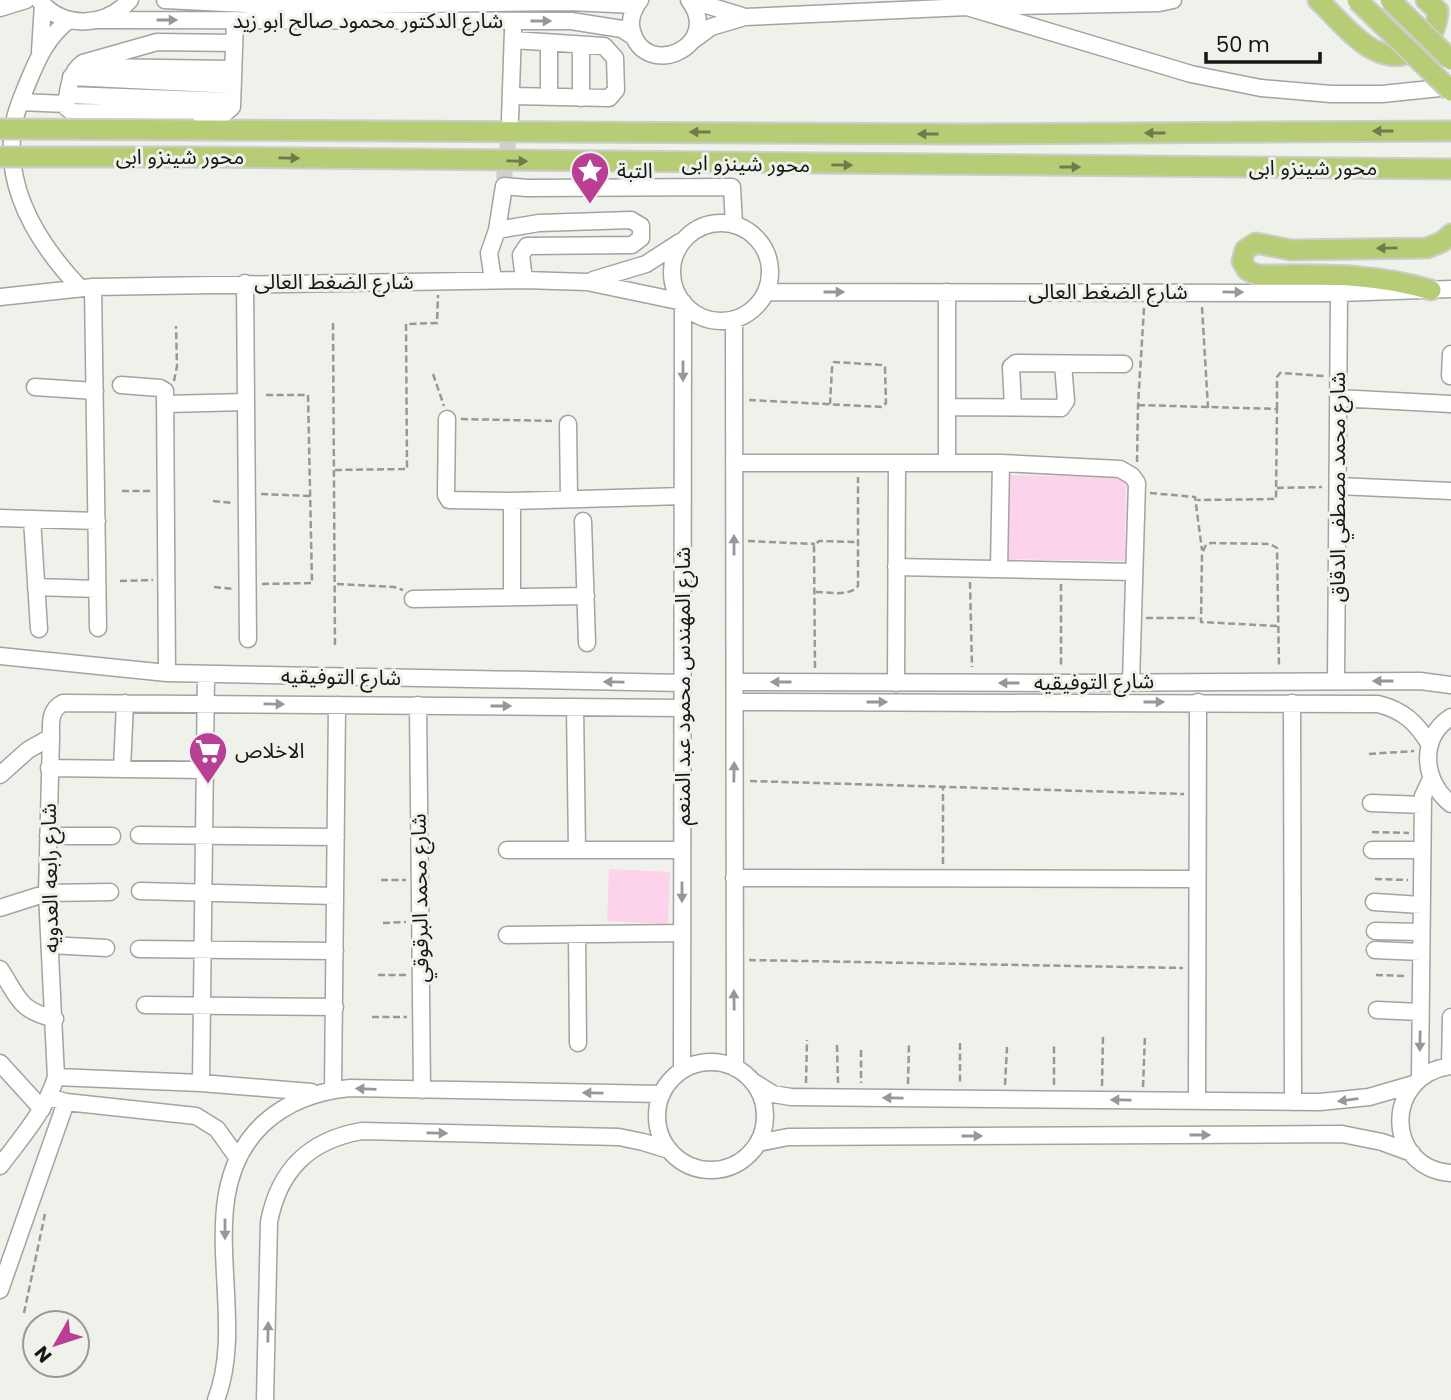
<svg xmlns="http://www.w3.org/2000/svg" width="1451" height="1400" font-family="Poppins,'Noto Sans Arabic',sans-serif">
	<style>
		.green { fill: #fdd3ec }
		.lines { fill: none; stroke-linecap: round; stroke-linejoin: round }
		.minor-tunnel { stroke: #ced0cb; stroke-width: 16; stroke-dasharray: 16 8; stroke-linecap: butt }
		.minor-casing { stroke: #a2a49f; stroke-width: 19 }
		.major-casing { stroke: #ccc; stroke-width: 23 }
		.path { stroke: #979994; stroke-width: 2.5; stroke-dasharray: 7 3.5; stroke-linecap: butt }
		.minor { stroke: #fff; stroke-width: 16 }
		.major { stroke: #b6cd75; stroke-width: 19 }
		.major-bridge-casing { stroke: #ccc; stroke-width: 23; stroke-linecap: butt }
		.major-bridge { stroke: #b6cd75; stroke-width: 19 }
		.oneway { fill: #969796 }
		.oneway2 { fill: #6e7b4a }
		.labels { text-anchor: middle; stroke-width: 6; stroke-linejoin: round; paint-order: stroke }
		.street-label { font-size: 21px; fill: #161715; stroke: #eff1eb }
		.poi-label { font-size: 21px; fill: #161715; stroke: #eff1eb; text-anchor: start }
	</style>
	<rect width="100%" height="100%" fill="#eff1eb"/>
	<path class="green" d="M 1007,475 L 1126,477 L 1125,561 L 1006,559 Z
		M 609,869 L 670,872 L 668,924 L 607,921 Z"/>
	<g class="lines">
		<path class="minor-tunnel" d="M 504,179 L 510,122"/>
		<g class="minor-casing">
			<path id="minor" d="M 39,0 C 63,30 106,27 130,0
				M 165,0 L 290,6 L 568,2 L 636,5
				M 640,0 C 633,9 629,20 632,31 C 645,81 724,46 689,0
				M 690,0 L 742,16
				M 967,7 L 1191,74 L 1261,88 L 1331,94 L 1382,94 L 1451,87
				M 0,8 L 26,0
				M 69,20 C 47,37 38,58 28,82 C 22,97 15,112 13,128 C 4,190 40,246 80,288
				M 99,20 L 571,21 L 622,29 L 634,37
				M 692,41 L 711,27 L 745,17 L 967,7 L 1159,3 L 1173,0
				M 234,43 L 157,42 L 83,63 C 69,73 68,91 66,107 L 72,112 L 225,113 L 232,107 L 235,20
				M 549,43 L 549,97
				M 581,45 L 581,98
				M 40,52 L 43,4
				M 89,67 L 233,69
				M 71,77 L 233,85
				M 68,95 L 232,101
				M 512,96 L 609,98 L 616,90 L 615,58 L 604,46 L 513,40
				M 20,102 L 66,104
				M 510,119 L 513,30
				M672 272a49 49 0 1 1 98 0a49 49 0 1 1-98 0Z
				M 497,230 L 539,223 L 631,220 L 641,226 L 641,238 L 632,245 L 527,246 L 521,255 L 524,280
				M 493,280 L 489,253 L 497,230 L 504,186 L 527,188 L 732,187 L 734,225
				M 593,280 L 646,264 L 680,242
				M 245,283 L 248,639
				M 93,287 L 98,628
				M 766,292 L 1339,293 L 1451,289
				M 947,292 L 947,463
				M 0,297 L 93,287 L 524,280 L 587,282 L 683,302 L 682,1070
				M 734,319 L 735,1068
				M 1450,376 L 1451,354
				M 121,385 L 160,388 L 165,391 L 167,673
				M 35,387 L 95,391
				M 1338,398 L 1451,404
				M 166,404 L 246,402
				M 947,407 L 1061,408 L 1066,401 L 1063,364
				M 1013,407 L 1011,367 L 1016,363 L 1124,364
				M 447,419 L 446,495 L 449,500 L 512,501 L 683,496
				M 568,424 L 569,499
				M 734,463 L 1001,463 L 1120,469 L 1132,476 L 1137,483 L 1131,682
				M 1338,486 L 1451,491
				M 512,501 L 512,597
				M 0,518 L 97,521
				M 32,519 L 39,629
				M 583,521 L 587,643
				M 896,567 L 1134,572
				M 999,569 L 1001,463
				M 36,587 L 97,589
				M 413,599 L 586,596
				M 0,656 L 167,673 L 683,683
				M 1336,681 L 1339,293
				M 736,682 L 1062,683 L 1420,681 L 1451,685
				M 896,683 L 897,463
				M 735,702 L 1378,704 C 1403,710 1417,723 1430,745
				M 1292,703 L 1293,1102
				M 418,705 L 422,1090
				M 575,707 L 577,850
				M 1451,717 C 1418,738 1423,782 1451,804
				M 49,768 L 205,770
				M 122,769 L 125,703
				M 0,775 L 28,750 L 51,737
				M 1371,803 L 1423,805
				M 139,835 L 336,837
				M 48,836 L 112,836
				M 507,850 L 682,850
				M 1372,850 L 1422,850
				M 734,878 L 1197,879
				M 140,891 L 335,896
				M 1374,902 L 1421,905
				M 0,908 L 47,893 L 110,892
				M 1375,931 L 1421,932
				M 577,934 L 578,1043
				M 507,935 L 682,933
				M 50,945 L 106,948
				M 139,949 L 335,951
				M 1375,950 L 1421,952
				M 0,969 C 19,998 18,1010 55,1019
				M 145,1005 L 335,1007
				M 1377,1010 L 1420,1012
				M657 1116a54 54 0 1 1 108 0a54 54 0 1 1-108 0Z
				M 0,1063 L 42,1109
				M 1450,1066 L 1451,1017
				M 1451,1066 C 1383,1075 1384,1168 1451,1173
				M 56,1077 L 201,1083 L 311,1092
				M 1420,1078 L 1423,796 L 1431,779
				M 752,1081 L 773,1094 L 791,1097 L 1320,1102 L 1369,1097 L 1414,1084
				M 201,1083 L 206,674
				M 333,1089 L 337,705
				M 49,1097 L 66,1102 L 196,1116 L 217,1129 L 237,1157
				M 1197,1101 L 1198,702
				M 758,1143 L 788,1137 L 1342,1134 L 1382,1142 L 1412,1153
				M 0,1166 C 21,1138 46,1110 56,1077 L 47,893 L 51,737 C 51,723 49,710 63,703 L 683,708
				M 0,1290 L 66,1102
				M 216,1400 C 250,1313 188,1195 263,1124 C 288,1101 317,1091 350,1088 L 662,1094
				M 265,1400 L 269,1222 C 279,1170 309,1140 362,1131 L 619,1137 L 643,1142 L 669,1150"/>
		</g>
		<g class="major-casing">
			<path id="major" d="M 1318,0 C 1344,24 1379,75 1418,48 C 1432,39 1437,26 1438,11 L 1426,0
				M 194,130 L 966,134 L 1451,131
				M 197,157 L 1451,169
				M 1431,290 C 1370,272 1320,275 1257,275 L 1247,270 L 1242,261 L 1245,250 L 1256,243 L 1291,250 L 1427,248 L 1442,242 L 1451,234"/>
		</g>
		<path class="path" d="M 1202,307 L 1208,408
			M 333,323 L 335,647
			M 433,374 L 444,406
			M 174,381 L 177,366 L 176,326
			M 749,400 L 882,407 L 886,403 L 885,367 L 882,365 L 834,362 L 832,368 L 830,404
			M 1138,405 L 1277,409 L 1276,499 L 1197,500
			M 1277,409 L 1277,377 L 1280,373 L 1324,376
			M 461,419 L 553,421
			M 1137,462 L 1138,405 L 1144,308
			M 335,470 L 407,469 L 406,324 L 437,323 L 438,295
			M 1277,488 L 1322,487
			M 122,491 L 152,491
			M 1150,493 L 1195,497 L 1202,550
			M 261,494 L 310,496
			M 213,501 L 233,503
			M 748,541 L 815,544
			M 120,581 L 153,580
			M 970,582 L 972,667
			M 262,584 L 312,583 L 308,395 L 263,395
			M 337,584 L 394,587 L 403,590
			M 1061,584 L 1061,668
			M 214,587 L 234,589
			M 816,592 C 829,592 849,597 858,586 L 858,477
			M 1146,618 L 1199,618
			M 1277,626 L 1201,622 L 1202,553 L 1206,545 L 1211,543 L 1270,544 L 1277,548 L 1279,667
			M 815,668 L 814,546 L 819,541 L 858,542
			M 1369,754 L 1414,751
			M 750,781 L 1184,794
			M 1372,832 L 1409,833
			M 943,864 L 943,787
			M 1375,879 L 1408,880
			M 381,880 L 406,880
			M 383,923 L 406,922
			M 749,960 L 1183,968
			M 378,975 L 407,975
			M 1376,975 L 1407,976
			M 372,1017 L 407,1017
			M 960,1043 L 960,1084
			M 837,1045 L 838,1083
			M 861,1050 L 861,1083
			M 806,1083 L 807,1040
			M 908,1084 L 909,1044
			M 1005,1085 L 1007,1047
			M 1054,1085 L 1054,1044
			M 1102,1086 L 1103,1035
			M 1143,1087 L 1145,1035
			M 24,1313 L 45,1214"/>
		<use href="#minor" class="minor"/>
		<use href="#major" class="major"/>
		<g class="major-bridge-casing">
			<path id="major-bridge" d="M 1357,0 L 1451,91
				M 1390,0 L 1451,60
				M 0,129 L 194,130
				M 0,157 L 197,157"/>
		</g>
		<use href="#major-bridge" class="major-bridge"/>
	</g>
	<defs><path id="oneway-solid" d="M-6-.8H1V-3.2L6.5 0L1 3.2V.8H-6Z" transform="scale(1.75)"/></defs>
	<g class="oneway">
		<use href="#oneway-solid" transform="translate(167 20)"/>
		<use href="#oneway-solid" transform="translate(541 21)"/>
		<use href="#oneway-solid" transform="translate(834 292)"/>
		<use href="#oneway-solid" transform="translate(1233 292) rotate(1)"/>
		<use href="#oneway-solid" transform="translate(683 371) rotate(90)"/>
		<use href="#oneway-solid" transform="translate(734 545) rotate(-90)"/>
		<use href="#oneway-solid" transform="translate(1383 681) rotate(180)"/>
		<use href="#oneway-solid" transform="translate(614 682) rotate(-179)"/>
		<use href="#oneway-solid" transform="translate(781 682) rotate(-180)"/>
		<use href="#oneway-solid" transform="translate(1009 683) rotate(-180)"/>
		<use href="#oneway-solid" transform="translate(877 702)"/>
		<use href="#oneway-solid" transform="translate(1154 702)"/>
		<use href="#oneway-solid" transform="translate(274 704) rotate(1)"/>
		<use href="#oneway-solid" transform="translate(501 706)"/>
		<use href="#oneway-solid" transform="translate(734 772) rotate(-89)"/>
		<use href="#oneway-solid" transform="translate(682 892) rotate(90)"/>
		<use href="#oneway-solid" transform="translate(734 1000) rotate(-91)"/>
		<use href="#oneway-solid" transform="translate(1420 1041) rotate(91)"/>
		<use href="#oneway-solid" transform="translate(366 1089) rotate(-178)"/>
		<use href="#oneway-solid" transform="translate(593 1093) rotate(-179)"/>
		<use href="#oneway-solid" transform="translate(893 1098) rotate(-179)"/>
		<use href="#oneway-solid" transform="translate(1121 1100) rotate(-179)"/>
		<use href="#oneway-solid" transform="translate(1348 1100) rotate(173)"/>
		<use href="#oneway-solid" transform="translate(437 1133) rotate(1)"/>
		<use href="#oneway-solid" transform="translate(1200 1135)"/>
		<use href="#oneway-solid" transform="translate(972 1136)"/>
		<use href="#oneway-solid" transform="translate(225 1229) rotate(90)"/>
		<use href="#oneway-solid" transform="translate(268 1332) rotate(-89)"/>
	</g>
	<g class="oneway2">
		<use href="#oneway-solid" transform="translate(1383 131) rotate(180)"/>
		<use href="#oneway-solid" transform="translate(700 132) rotate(-180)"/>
		<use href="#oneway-solid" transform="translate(1155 133) rotate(180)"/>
		<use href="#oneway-solid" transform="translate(928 134) rotate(-180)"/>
		<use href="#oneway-solid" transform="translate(289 158) rotate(1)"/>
		<use href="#oneway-solid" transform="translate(517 161) rotate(1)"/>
		<use href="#oneway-solid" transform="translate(842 165) rotate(1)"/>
		<use href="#oneway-solid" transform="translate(1070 167)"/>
		<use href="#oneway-solid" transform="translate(1387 248) rotate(179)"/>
	</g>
	<defs>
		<g id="sight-pin" transform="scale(2.0125)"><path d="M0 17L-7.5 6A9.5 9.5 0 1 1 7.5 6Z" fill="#b83f93" stroke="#eff1eb"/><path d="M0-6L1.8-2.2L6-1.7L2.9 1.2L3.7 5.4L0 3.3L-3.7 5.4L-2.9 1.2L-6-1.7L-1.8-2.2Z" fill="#fff"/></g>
		<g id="supermarket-pin" transform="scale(2.0125)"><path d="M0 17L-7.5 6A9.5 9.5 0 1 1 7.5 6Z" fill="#b83f93" stroke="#eff1eb"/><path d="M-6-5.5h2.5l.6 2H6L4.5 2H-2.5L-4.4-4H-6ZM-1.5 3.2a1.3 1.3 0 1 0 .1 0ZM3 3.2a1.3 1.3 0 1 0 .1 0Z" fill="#fff"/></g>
	</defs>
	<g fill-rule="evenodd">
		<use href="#sight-pin" x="590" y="171"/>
		<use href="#supermarket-pin" x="208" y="751"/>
	</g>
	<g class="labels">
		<g class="street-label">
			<text x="368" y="28">شارع الدكتور محمود صالح ابو زيد</text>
			<text x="180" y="164">محور شينزو ابى</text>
			<text transform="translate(746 164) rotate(1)" y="7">محور شينزو ابى</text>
			<text x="1313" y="175">محور شينزو ابى</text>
			<text x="334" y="289">شارع الضغط العالى</text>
			<text x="1108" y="299">شارع الضغط العالى</text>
			<text transform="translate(1338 487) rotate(-90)" y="7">شارع محمد مصطفي الدقاق</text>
			<text transform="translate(341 677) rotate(1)" y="7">شارع التوفيقيه</text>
			<text transform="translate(1094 682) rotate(-1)" y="7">شارع التوفيقيه</text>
			<text transform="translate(683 686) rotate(-90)" y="7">شارع المهندس محمود عبد المنعم</text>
			<text transform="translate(50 878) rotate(-91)" y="7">شارع رابعه العدويه</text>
			<text transform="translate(420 898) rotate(-91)" y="7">شارع محمد البرقوقي</text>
		</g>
		<g class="poi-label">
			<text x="617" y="178">التبة</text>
			<text x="235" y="758">الاخلاص</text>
		</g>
	</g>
	<g transform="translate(56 1344) rotate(231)"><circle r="33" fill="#eff1eb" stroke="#989a95" stroke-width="2"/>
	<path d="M0-5L12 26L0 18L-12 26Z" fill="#b83f93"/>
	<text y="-10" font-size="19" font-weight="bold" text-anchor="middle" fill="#161715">N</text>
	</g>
	<path d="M1206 52v10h114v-10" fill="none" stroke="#161715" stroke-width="3.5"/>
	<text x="1216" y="52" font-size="21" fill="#161715" stroke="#eff1eb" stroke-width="5" paint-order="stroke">50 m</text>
</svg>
